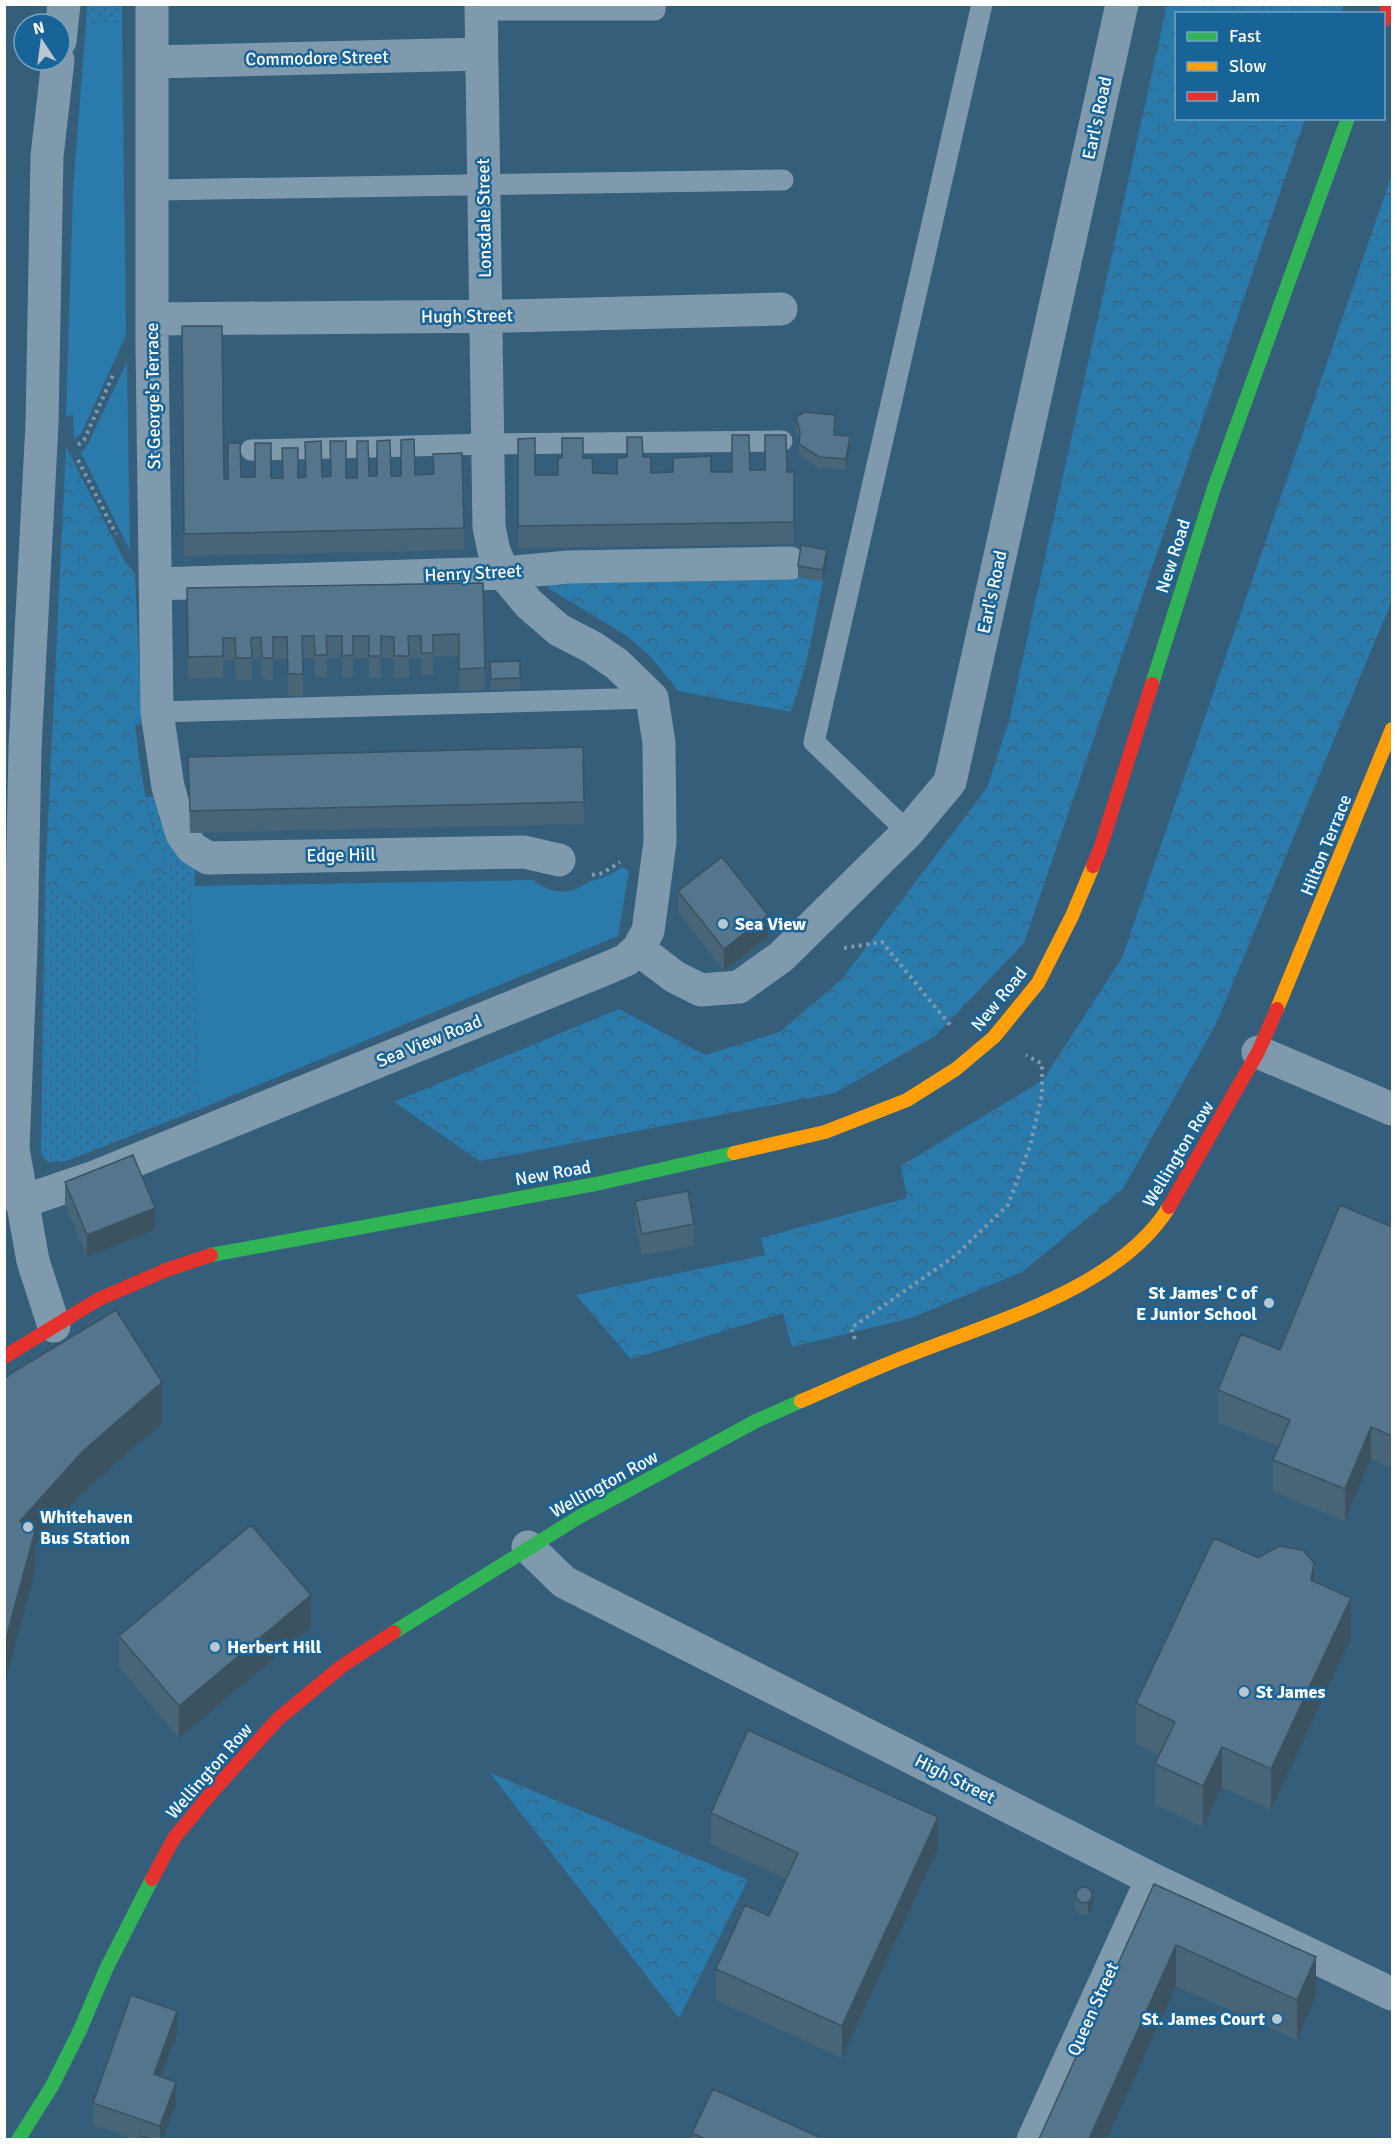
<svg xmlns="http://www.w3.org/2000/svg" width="1397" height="2144" font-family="Signika,sans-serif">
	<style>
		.grass { fill: url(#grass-dots) }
		.forest { fill: url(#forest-crowns) }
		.garden { fill: #2a7aac }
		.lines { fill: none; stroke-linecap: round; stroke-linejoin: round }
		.path { stroke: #7f9aad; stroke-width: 4; stroke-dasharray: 3 4.5; stroke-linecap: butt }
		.lane { stroke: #7f9aad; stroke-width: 21 }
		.street { stroke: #7f9aad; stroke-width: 33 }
		.fast { stroke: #30b455; stroke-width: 14 }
		.slow { stroke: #ff9f0a; stroke-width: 14 }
		.jam { stroke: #e5322d; stroke-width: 14 }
		.wall { fill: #486578 }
		.shaded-wall { fill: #3b5261 }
		.building { fill: #54758b; stroke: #3b5261; stroke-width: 1.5 }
		.poi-dot { fill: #b8c7d1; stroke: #186498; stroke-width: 2 }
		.labels { text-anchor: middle; stroke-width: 5; stroke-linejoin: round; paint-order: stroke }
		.street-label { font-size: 18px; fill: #fff; stroke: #186498 }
		.poi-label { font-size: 18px; font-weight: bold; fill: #fff; stroke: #186498; text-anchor: start }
	</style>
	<defs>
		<pattern id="grass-dots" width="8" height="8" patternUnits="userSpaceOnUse" patternTransform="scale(1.5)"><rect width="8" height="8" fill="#2a7aac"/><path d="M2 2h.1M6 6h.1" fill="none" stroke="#3b637c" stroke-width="1.8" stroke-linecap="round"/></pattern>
		<pattern id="forest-crowns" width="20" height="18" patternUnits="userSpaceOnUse" patternTransform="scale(1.5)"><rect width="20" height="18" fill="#2a7aac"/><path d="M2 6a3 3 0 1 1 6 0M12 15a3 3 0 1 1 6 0" fill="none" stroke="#3b637c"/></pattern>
	</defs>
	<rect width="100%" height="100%" fill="#355e7b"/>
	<path class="grass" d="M 87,5 L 122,5 L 122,22 L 86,24 Z
		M 145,797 L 156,797 L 196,867 L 194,887 L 190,886 L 200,1109 L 66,1161 L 48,1162 L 41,1154 L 45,884 L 88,906 L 168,868 L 162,857 Z"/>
	<path class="forest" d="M 1167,5 L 1344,5 L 1341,13 L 1176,14 L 1176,118 L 1305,119 L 1024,943 L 935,1036 L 835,1093 L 480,1161 L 394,1102 L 619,1009 L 705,1055 L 780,1032 L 842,979 L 987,788 L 1009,721 Z
		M 1392,174 L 1392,600 L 1216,1024 L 1122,1190 L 1022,1272 L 911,1318 L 792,1347 L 783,1313 L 631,1359 L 576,1295 L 765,1255 L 761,1238 L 907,1198 L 901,1166 L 1043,1080 L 1122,958 Z
		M 66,447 L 124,560 L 135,574 L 142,724 L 135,725 C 141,771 147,828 169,869 L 128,892 L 88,906 L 45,884 Z
		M 798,577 L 823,581 L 806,664 L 791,712 L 678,691 L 652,658 L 627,636 L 551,590 L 544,581 Z
		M 490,1773 L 748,1880 L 679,2018 Z"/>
	<path class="garden" d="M 122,22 L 126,335 L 81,434 L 74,439 L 73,415 L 66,416 L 73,189 L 86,24 Z
		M 127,362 L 130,551 L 81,453 L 88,444 Z
		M 622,867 L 629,871 L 618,936 L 200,1109 L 190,886 L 533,880 C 546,891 562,895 578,888 C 583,886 587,883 591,881 C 605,877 610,876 622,867 Z"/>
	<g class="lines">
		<path class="path" d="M 78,445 L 84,440 L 113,375
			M 78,460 L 116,534
			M 592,875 L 603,873 L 620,862
			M 844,948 L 882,942 L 950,1025
			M 855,1339 L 851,1328 L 955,1256 L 1008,1205 L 1030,1146 L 1042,1095 L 1042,1064 L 1026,1055"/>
		<path class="lane" d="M 481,10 L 655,10 L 655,4
			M 153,190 L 783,180
			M 251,450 L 488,444 L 782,441
			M 157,712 L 652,698
			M 908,832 L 814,742 L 982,4"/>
		<path class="street" d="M 152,4 L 152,347 L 157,712 L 168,787 L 182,834 L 192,848 L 208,858 L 524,852 L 559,860
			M 60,41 L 64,4
			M 153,62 L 481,54
			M 152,319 L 505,316 L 781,309
			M 156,584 L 503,573 L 569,567 L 790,563
			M 638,949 L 675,977 L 701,990 L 739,987 L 781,957 L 908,832 L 950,782 L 1122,4
			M 1258,1052 L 1392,1109
			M 21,1202 L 92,1178 L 610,967 L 626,960 L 638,949 L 648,931 L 660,842 L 659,743 L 652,698 L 617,664 L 592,647 L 559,630 L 529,604 L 503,573 L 494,551 L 489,527 L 481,4
			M 54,1326 L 33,1261 L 13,1149 L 21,947 L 25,748 L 42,424 L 47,156 L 58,60
			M 528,1547 L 564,1582 L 1152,1879 L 1392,1994
			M 1033,2140 L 1152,1879"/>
		<path class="fast" d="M 1152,684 L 1214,488 L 1348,118
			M 211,1255 L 596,1184 L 734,1153
			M 394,1632 L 579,1517 L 756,1421 L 801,1401
			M 18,2140 L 52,2086 L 80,2030 L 107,1967 L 152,1879"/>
		<path class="slow" d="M 1277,1009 L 1392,729
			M 734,1153 L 825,1132 L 907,1100 L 956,1069 L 994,1037 L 1038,983 L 1072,916 L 1093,866
			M 801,1401 C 839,1385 877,1367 915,1353 C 997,1321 1121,1286 1169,1207"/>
		<path class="jam" d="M 1384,20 L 1389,4
			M 1093,866 L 1100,849 L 1152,684
			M 1169,1207 L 1258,1052 L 1277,1009
			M 4,1357 L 99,1299 L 166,1270 L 211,1255
			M 152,1879 L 174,1838 L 212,1792 L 278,1719 L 342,1666 L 394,1632"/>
	</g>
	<path class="wall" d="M 182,326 L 224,479 L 241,477 L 305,477 L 305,442 L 322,477 L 357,478 L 369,476 L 391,476 L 433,474 L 433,454 L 464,528 L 464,550 L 184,556 Z
		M 796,417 L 835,435 L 850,447 L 846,470 L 819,468 L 799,455 L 799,442 L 796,429 Z
		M 518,439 L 535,475 L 558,475 L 583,458 L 593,473 L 617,474 L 643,457 L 651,473 L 732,472 L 750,470 L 794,472 L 794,544 L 518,548 Z
		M 827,561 L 823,581 L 798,577 L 798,566 Z
		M 483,583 L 485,690 L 459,691 L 459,656 L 433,657 L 433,675 L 421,675 L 421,658 L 409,658 L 409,678 L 394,678 L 394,658 L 381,658 L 381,678 L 369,678 L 369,658 L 353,658 L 353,677 L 342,678 L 342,657 L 327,658 L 327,677 L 315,677 L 314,658 L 303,658 L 303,696 L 288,696 L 287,659 L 273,659 L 273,680 L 262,679 L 261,659 L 252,659 L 252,680 L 236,680 L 235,660 L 223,660 L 223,678 L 188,679 L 187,588 Z
		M 520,661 L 520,689 L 491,690 L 490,662 Z
		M 188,757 L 584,802 L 584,824 L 190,833 Z
		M 678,891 L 768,936 L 724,971 L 678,912 Z
		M 65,1182 L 155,1230 L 87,1257 L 65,1204 Z
		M 635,1201 L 694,1224 L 694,1246 L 642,1255 L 635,1223 Z
		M 1392,1227 L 1392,1468 L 1371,1459 L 1345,1521 L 1273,1492 L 1273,1460 L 1279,1447 L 1218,1422 L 1218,1390 L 1280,1350 Z
		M 1258,1558 L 1314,1581 L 1351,1639 L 1271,1810 L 1222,1787 L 1203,1827 L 1155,1805 L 1155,1764 L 1159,1755 L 1136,1744 L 1136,1703 Z
		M 311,1627 L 179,1738 L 119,1667 L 119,1636 Z
		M 711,1813 L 938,1849 L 842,2058 L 716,2000 L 716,1969 L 769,1916 L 786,1879 L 711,1844 Z
		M 1154,1884 L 1316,1997 L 1297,2040 L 1176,1986 Z
		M 1075,1895 L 1093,1907 L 1088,1915 L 1081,1915 L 1077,1912 L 1075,1906 Z
		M 177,2033 L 161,2077 L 176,2104 L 163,2139 L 135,2139 L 93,2125 L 93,2103 Z
		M 692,2133 L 823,2139 L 692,2139 Z"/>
	<path class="shaded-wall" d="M 850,436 L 850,447 L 846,470 L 846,459 Z
		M 827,550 L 827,561 L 823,581 L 823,570 Z
		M 768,915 L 768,936 L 724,971 L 724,949 Z
		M 155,1208 L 155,1230 L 87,1257 L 87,1235 Z
		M 162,1382 L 162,1423 L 83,1492 L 35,1545 L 35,1572 L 4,1687 L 4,1646 L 20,1521 L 83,1451 Z
		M 1371,1427 L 1371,1459 L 1345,1521 L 1345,1489 Z
		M 1314,1563 L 1314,1604 L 1311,1580 Z
		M 311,1595 L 311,1627 L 179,1738 L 179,1706 Z
		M 1351,1598 L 1351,1639 L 1271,1810 L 1271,1769 Z
		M 1222,1747 L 1222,1787 L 1203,1827 L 1203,1786 Z
		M 938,1817 L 938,1849 L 842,2058 L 842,2026 Z
		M 1093,1896 L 1093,1907 L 1088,1915 L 1088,1903 Z
		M 1176,1945 L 1176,1986 L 1107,2139 L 1089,2139 Z
		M 1316,1957 L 1316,1997 L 1297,2040 L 1297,2000 Z
		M 177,2011 L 177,2033 L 154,2096 L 154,2074 Z
		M 176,2082 L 176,2104 L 163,2139 L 160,2139 L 160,2126 Z"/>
	<path class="building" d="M 182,326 L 222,326 L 224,479 L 228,479 L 228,443 L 240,443 L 241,477 L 255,477 L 255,443 L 271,443 L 271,478 L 283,478 L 282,448 L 298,448 L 298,478 L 306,477 L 305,442 L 321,441 L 322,477 L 331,476 L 330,441 L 346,441 L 346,478 L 357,478 L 357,441 L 368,441 L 369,476 L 377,476 L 377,441 L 390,440 L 391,476 L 401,476 L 401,440 L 414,439 L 415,475 L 434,474 L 433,454 L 462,453 L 464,528 L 184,534 Z
		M 805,412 L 835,415 L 834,435 L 850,436 L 846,459 L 819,457 L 799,444 L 800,432 L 796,417 Z
		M 732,435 L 749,435 L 750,470 L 765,470 L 765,435 L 786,435 L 787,472 L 794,472 L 794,522 L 518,526 L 518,439 L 535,438 L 535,475 L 558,475 L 558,458 L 562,458 L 562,438 L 583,438 L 583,458 L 592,458 L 593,473 L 617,474 L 617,458 L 627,457 L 627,437 L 642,437 L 643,457 L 651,457 L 651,473 L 673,472 L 673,458 L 711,456 L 711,472 L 732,472 Z
		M 801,545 L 827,550 L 823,570 L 798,566 Z
		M 483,583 L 485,668 L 459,669 L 459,634 L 433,635 L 433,653 L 421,653 L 421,636 L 408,636 L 409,656 L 394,656 L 394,637 L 381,636 L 381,656 L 369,656 L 369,636 L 353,636 L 353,655 L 342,656 L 342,636 L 326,636 L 327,655 L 315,655 L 314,636 L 302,636 L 303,674 L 288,674 L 287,637 L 273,637 L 273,658 L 262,658 L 261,637 L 251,638 L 252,658 L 236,658 L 235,638 L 223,638 L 223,656 L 188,657 L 187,588 Z
		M 520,661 L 520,678 L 491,679 L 490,662 Z
		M 583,747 L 584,802 L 190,811 L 188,757 Z
		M 722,857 L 768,915 L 724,949 L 678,891 Z
		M 133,1155 L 155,1208 L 87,1235 L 65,1182 Z
		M 688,1191 L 694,1224 L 642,1234 L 635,1201 Z
		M 1340,1205 L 1392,1227 L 1392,1436 L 1371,1427 L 1345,1489 L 1273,1460 L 1290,1420 L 1218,1390 L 1241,1334 L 1280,1350 Z
		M 116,1310 L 162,1382 L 83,1451 L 20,1521 L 35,1531 L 4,1646 L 4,1379 L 13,1372 Z
		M 251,1525 L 311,1595 L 179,1706 L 119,1636 Z
		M 1214,1538 L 1258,1558 L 1279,1546 L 1303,1550 L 1314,1563 L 1311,1580 L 1351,1598 L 1271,1769 L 1222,1747 L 1203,1786 L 1155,1764 L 1175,1722 L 1136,1703 Z
		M 748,1730 L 938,1817 L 842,2026 L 716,1969 L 745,1905 L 769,1916 L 798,1853 L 711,1813 Z
		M 1154,1884 L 1316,1957 L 1297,2000 L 1176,1945 L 1089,2139 L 1039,2139 Z
		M1076 1895a8 8 0 1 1 16 0a8 8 0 1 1-16 0Z
		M 131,1995 L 177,2011 L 154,2074 L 176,2082 L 160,2126 L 93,2103 Z
		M 713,2089 L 823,2139 L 705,2139 L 692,2133 Z
		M 140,2136 L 151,2139 L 139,2139 Z"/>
	<g class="poi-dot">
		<circle cx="723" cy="924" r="6"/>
		<circle cx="1269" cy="1303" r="6"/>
		<circle cx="28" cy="1527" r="6"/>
		<circle cx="215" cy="1647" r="6"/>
		<circle cx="1244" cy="1692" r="6"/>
		<circle cx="1277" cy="2019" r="6"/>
	</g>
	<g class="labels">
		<g class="street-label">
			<text transform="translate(317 58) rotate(-1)" y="6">Commodore Street</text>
			<text transform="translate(1097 118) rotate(-78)" y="6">Earl's Road</text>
			<text transform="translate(484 218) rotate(-91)" y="6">Lonsdale Street</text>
			<text transform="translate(467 316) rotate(-1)" y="6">Hugh Street</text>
			<text transform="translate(153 396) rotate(-91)" y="6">St George's Terrace</text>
			<text transform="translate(1173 556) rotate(-72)" y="6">New Road</text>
			<text transform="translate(473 573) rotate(-3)" y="6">Henry Street</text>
			<text transform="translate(992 592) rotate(-78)" y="6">Earl's Road</text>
			<text transform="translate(1326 845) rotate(-68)" y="6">Hilton Terrace</text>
			<text transform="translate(341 855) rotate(-1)" y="6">Edge Hill</text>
			<text transform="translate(999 999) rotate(-51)" y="6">New Road</text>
			<text transform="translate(429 1041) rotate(-22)" y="6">Sea View Road</text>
			<text transform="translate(1178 1154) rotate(-59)" y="6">Wellington Row</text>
			<text transform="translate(553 1173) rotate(-10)" y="6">New Road</text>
			<text transform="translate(604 1484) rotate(-29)" y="6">Wellington Row</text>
			<text transform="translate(209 1771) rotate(-49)" y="6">Wellington Row</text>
			<text transform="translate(955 1779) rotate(27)" y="6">High Street</text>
			<text transform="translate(1093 2009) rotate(-66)" y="6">Queen Street</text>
		</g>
		<g class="poi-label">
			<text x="735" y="930">Sea View</text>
			<text x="1257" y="1299" text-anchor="end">St James' C of<tspan x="1257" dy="21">E Junior School</tspan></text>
			<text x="40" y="1523">Whitehaven<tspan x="40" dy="21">Bus Station</tspan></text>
			<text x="227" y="1653">Herbert Hill</text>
			<text x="1256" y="1698">St James</text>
			<text x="1265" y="2025" text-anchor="end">St. James Court</text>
		</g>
	</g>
	<rect width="1397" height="2144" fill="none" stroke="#ffffff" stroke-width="12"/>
	<rect x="1175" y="12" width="210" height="108" fill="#186498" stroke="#74a2c1" stroke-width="1.5"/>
	<rect x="1187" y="32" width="30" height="9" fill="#30b455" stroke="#74a2c1" stroke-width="1.5"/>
	<text x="1229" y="42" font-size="18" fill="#ffffff">Fast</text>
	<rect x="1187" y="62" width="30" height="9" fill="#ff9f0a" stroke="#74a2c1" stroke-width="1.5"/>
	<text x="1229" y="72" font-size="18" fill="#ffffff">Slow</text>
	<rect x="1187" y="92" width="30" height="9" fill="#e5322d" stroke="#74a2c1" stroke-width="1.5"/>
	<text x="1229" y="102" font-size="18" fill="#ffffff">Jam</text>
	<g transform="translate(42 42) rotate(347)"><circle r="28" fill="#186498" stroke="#74a2c1" stroke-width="1.5"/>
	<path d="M0-4.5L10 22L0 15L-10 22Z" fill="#b8c7d1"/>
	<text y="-9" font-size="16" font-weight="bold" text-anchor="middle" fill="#ffffff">N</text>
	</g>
</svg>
